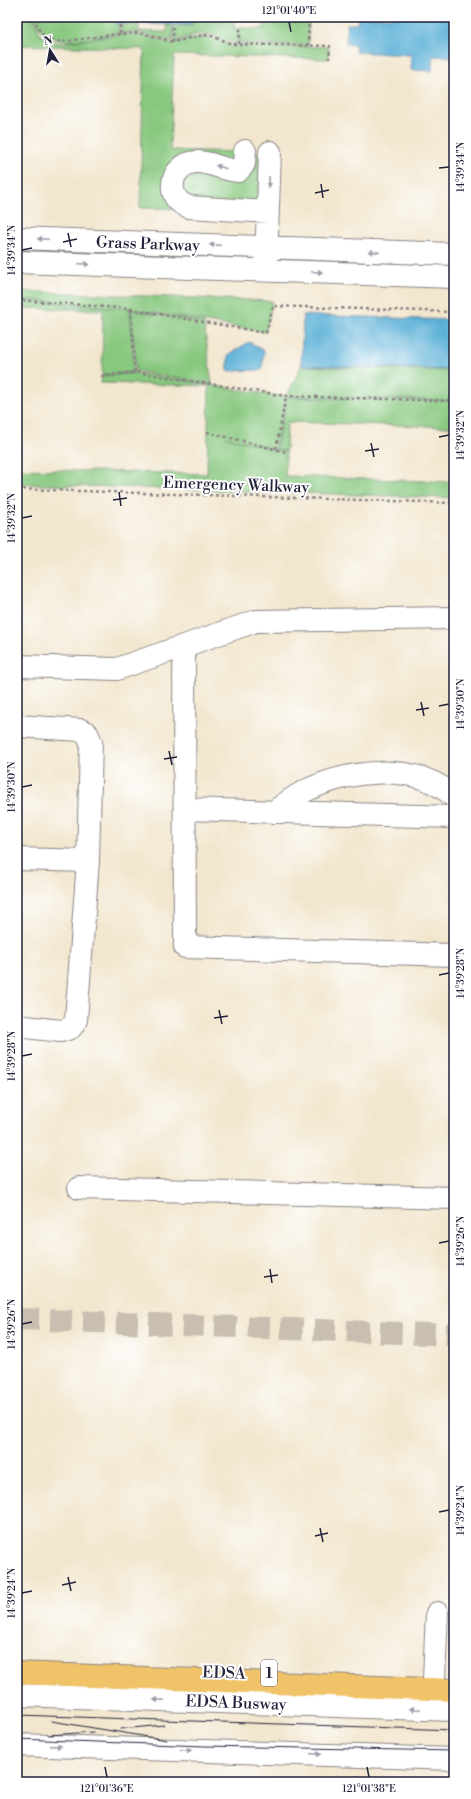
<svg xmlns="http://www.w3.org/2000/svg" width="471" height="1799" font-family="'Libre Bodoni',serif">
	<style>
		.green { fill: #87c77e; stroke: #54745c }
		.water { fill: #5bb0d7; stroke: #3e6989 }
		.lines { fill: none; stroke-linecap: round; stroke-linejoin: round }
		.minor-tunnel { stroke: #c8bfb1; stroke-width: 22; stroke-dasharray: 22 11; stroke-linecap: butt }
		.minor-casing { stroke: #8a8484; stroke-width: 24 }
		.highway-casing { stroke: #8a8484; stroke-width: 24 }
		.path { stroke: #8a8484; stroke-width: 2.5; stroke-dasharray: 3 3; stroke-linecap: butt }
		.minor { stroke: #fff; stroke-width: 22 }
		.highway { stroke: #f1c369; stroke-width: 22 }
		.tram { stroke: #22223b; stroke-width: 1 }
		.oneway { fill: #9c9ca7 }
		.ticks { fill: none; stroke: #22223b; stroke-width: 1.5 }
		.labels { text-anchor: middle; stroke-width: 4; stroke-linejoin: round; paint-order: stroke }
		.shield { fill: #fff; stroke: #646476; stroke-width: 1 }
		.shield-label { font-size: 15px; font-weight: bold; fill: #22223b }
		.street-label { font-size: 16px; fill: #22223b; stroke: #fff }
		.neatline { fill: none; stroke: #22223b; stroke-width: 1.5 }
		.ticks-label { font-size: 10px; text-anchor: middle; fill: #22223b }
	</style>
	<rect width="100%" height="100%" fill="#fff"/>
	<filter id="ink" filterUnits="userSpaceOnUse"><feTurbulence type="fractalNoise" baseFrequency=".025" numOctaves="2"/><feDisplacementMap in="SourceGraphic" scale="8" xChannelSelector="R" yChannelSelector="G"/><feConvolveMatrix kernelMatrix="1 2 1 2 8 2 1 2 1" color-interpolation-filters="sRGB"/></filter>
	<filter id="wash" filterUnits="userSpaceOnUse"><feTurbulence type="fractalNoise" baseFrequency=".012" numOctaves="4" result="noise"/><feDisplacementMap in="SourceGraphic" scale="16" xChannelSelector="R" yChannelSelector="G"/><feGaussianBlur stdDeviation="0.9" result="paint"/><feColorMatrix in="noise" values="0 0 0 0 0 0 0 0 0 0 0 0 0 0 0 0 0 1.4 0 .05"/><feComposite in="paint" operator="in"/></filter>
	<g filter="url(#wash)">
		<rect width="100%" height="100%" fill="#f2e6ce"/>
		<path class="green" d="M 17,17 L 32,17 L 40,34 L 48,40 L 61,43 L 116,35 L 137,34 L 171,43 L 205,36 L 230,45 L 329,47 L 328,59 L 174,55 L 170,150 L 241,152 L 241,165 L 179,164 L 183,209 L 140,208 L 144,49 L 17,45 Z
			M 34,17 L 115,17 L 115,24 L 119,24 L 119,33 C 91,37 46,55 34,17 Z
			M 192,17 L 234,17 L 234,28 L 239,29 L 238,43 C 228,43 221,38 211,35 C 198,31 186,39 174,41 L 174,26 L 192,26 Z
			M 264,17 L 309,17 L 308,45 L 240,43 L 240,28 L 264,29 Z
			M 121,24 L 139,24 L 139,31 L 167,32 L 167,25 L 173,26 L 172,41 L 137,32 L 121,33 Z
			M 247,153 L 268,154 L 265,209 L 191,205 L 176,183 L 182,172 L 219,170 Z
			M 17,291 L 272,301 L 272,305 L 265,332 L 131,309 L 19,299 L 17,300 Z
			M 20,300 L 130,309 L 134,372 L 102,375 L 103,310 L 18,308 L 17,329 L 17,302 Z
			M 131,310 L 204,323 L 212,384 L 136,371 Z
			M 301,366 L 454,371 L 454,401 L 287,396 Z
			M 135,373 L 286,397 L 275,449 L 226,437 L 286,452 L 285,476 L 454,482 L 454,498 L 17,484 L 17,469 L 207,474 L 209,386 L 101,383 L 102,376 Z
			M 287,397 L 454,401 L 454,427 L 287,422 L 286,451 L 276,449 Z"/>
		<path class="water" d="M 116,17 L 192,17 L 191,25 L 115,23 Z
			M 358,17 L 454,17 L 454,57 L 433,56 L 432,71 L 411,70 L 411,55 L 355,52 L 356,45 L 346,44 L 347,24 L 357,24 Z
			M 303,315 L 454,320 L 454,370 L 301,365 Z
			M 249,342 L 264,351 L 262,370 L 228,371 L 228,355 Z"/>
	</g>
	<g filter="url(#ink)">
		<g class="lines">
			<path class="minor-tunnel" d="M 17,1319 L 454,1335"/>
			<g class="minor-casing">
				<path id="minor" d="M 245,151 L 244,164 L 238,171 C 218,170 196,152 179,170 C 174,175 172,183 173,190 C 174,199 181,204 189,207 L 268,212
					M 17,238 L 454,254
					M 266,261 L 270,152
					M 17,262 L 454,277
					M 184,646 L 185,947 L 454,955
					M 17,666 L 117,669 L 256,621 L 454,618
					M 17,726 L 81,730 L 87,733 L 91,742 L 88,861 L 76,1020 L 71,1028 L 61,1031 L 17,1026
					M 185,809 L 454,817
					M 274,812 C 284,804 294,797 305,791 C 349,770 416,761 454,797
					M 17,859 L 88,861
					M 79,1188 L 454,1198
					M 434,1679 L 437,1613
					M 17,1695 L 454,1710
					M 17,1745 L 454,1759"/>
			</g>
			<g class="highway-casing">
				<path id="highway" d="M 17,1673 L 454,1690"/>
			</g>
			<path class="path" d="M 34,17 L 38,28 L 43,35 L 51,40 L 62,42 L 108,35 L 137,33 L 149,35 L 173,42 L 203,35 L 212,36 L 232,44 L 330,46 L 329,59
				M 120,34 L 120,23
				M 173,42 L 173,25
				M 239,44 L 240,28
				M 308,46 L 309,17
				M 17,302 L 20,300 L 131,309 L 266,333 L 273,306 L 454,312
				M 131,309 L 135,372
				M 101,376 L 135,372 L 286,396 L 454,401
				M 207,432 L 286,452
				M 276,449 L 286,396
				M 17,489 L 454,503"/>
			<use href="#minor" class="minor"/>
			<use href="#highway" class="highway"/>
			<path class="tram" d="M 17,1715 L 454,1730
				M 51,1721 L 167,1740
				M 121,1729 L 164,1725
				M 49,1735 L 93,1732
				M 17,1739 L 204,1746 L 454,1751"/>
		</g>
		<defs><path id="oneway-solid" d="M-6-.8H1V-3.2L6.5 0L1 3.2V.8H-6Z"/></defs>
		<g class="oneway">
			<use href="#oneway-solid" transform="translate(221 167) rotate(-162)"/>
			<use href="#oneway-solid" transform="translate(269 182) rotate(92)"/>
			<use href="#oneway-solid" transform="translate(43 239) rotate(-178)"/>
			<use href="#oneway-solid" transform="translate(215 245) rotate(-177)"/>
			<use href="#oneway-solid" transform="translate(374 252) rotate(-178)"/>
			<use href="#oneway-solid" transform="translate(84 264) rotate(2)"/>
			<use href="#oneway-solid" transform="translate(317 272) rotate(2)"/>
			<use href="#oneway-solid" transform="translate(159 1700) rotate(-178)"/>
			<use href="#oneway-solid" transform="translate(415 1709) rotate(-178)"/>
			<use href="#oneway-solid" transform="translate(56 1746) rotate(2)"/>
			<use href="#oneway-solid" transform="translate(186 1750) rotate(2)"/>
			<use href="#oneway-solid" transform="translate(316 1754) rotate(2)"/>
		</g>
	</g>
	<path class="ticks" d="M 289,22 L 291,32M 439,168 L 449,167M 321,184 L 323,198M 315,193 L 329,190M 68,233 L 71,247M 63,242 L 77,239M 22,250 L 32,248M 439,437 L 449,435M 371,443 L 374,457M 365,451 L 379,449M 119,492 L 121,506M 113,500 L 127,498M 22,518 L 32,516M 421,702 L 424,716M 439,706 L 449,704M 416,710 L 429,708M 169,751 L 172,765M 164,759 L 177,757M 22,787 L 32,785M 439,975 L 449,973M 219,1010 L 222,1024M 214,1018 L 228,1016M 22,1056 L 32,1054M 439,1243 L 449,1241M 270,1269 L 272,1283M 264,1277 L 278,1275M 22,1324 L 32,1322M 439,1512 L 449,1510M 320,1528 L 323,1542M 315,1536 L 328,1533M 68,1577 L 71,1591M 62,1585 L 76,1582M 22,1593 L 32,1591M 105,1767 L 107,1777M 367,1767 L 369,1777"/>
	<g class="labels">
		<rect class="shield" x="261" y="1660" width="16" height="26" rx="3"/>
		<g class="shield-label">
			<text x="269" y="1678">1</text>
		</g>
		<g class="street-label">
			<text transform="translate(148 243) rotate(2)" y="6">Grass Parkway</text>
			<text transform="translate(236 484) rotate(2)" y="6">Emergency Walkway</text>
			<text transform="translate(224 1672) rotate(2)" y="6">EDSA</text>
			<text transform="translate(236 1702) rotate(2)" y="6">EDSA Busway</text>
		</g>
	</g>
	<rect width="471" height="1799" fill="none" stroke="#fff" stroke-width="44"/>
	<g transform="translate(50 50) rotate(349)" stroke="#ffffff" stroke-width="3" paint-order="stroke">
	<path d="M0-3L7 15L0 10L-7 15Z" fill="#22223b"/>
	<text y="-6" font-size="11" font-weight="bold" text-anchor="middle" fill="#22223b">N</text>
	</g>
	<rect x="22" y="22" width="427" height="1755" class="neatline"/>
	<g class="ticks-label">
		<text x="289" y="14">121°01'40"E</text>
		<text transform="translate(460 167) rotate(-90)" y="4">14°39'34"N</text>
		<text transform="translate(11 250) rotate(-90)" y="4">14°39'34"N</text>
		<text transform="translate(460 435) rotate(-90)" y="4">14°39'32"N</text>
		<text transform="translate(11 518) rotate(-90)" y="4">14°39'32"N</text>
		<text transform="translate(460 704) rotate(-90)" y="4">14°39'30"N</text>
		<text transform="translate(11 787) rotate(-90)" y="4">14°39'30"N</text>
		<text transform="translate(460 973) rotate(-90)" y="4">14°39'28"N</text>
		<text transform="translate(11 1056) rotate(-90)" y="4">14°39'28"N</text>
		<text transform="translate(460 1241) rotate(-90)" y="4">14°39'26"N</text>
		<text transform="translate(11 1324) rotate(-90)" y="4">14°39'26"N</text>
		<text transform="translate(460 1510) rotate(-90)" y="4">14°39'24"N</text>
		<text transform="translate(11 1593) rotate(-90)" y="4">14°39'24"N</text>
		<text x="107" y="1792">121°01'36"E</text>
		<text x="369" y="1792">121°01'38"E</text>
	</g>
</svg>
